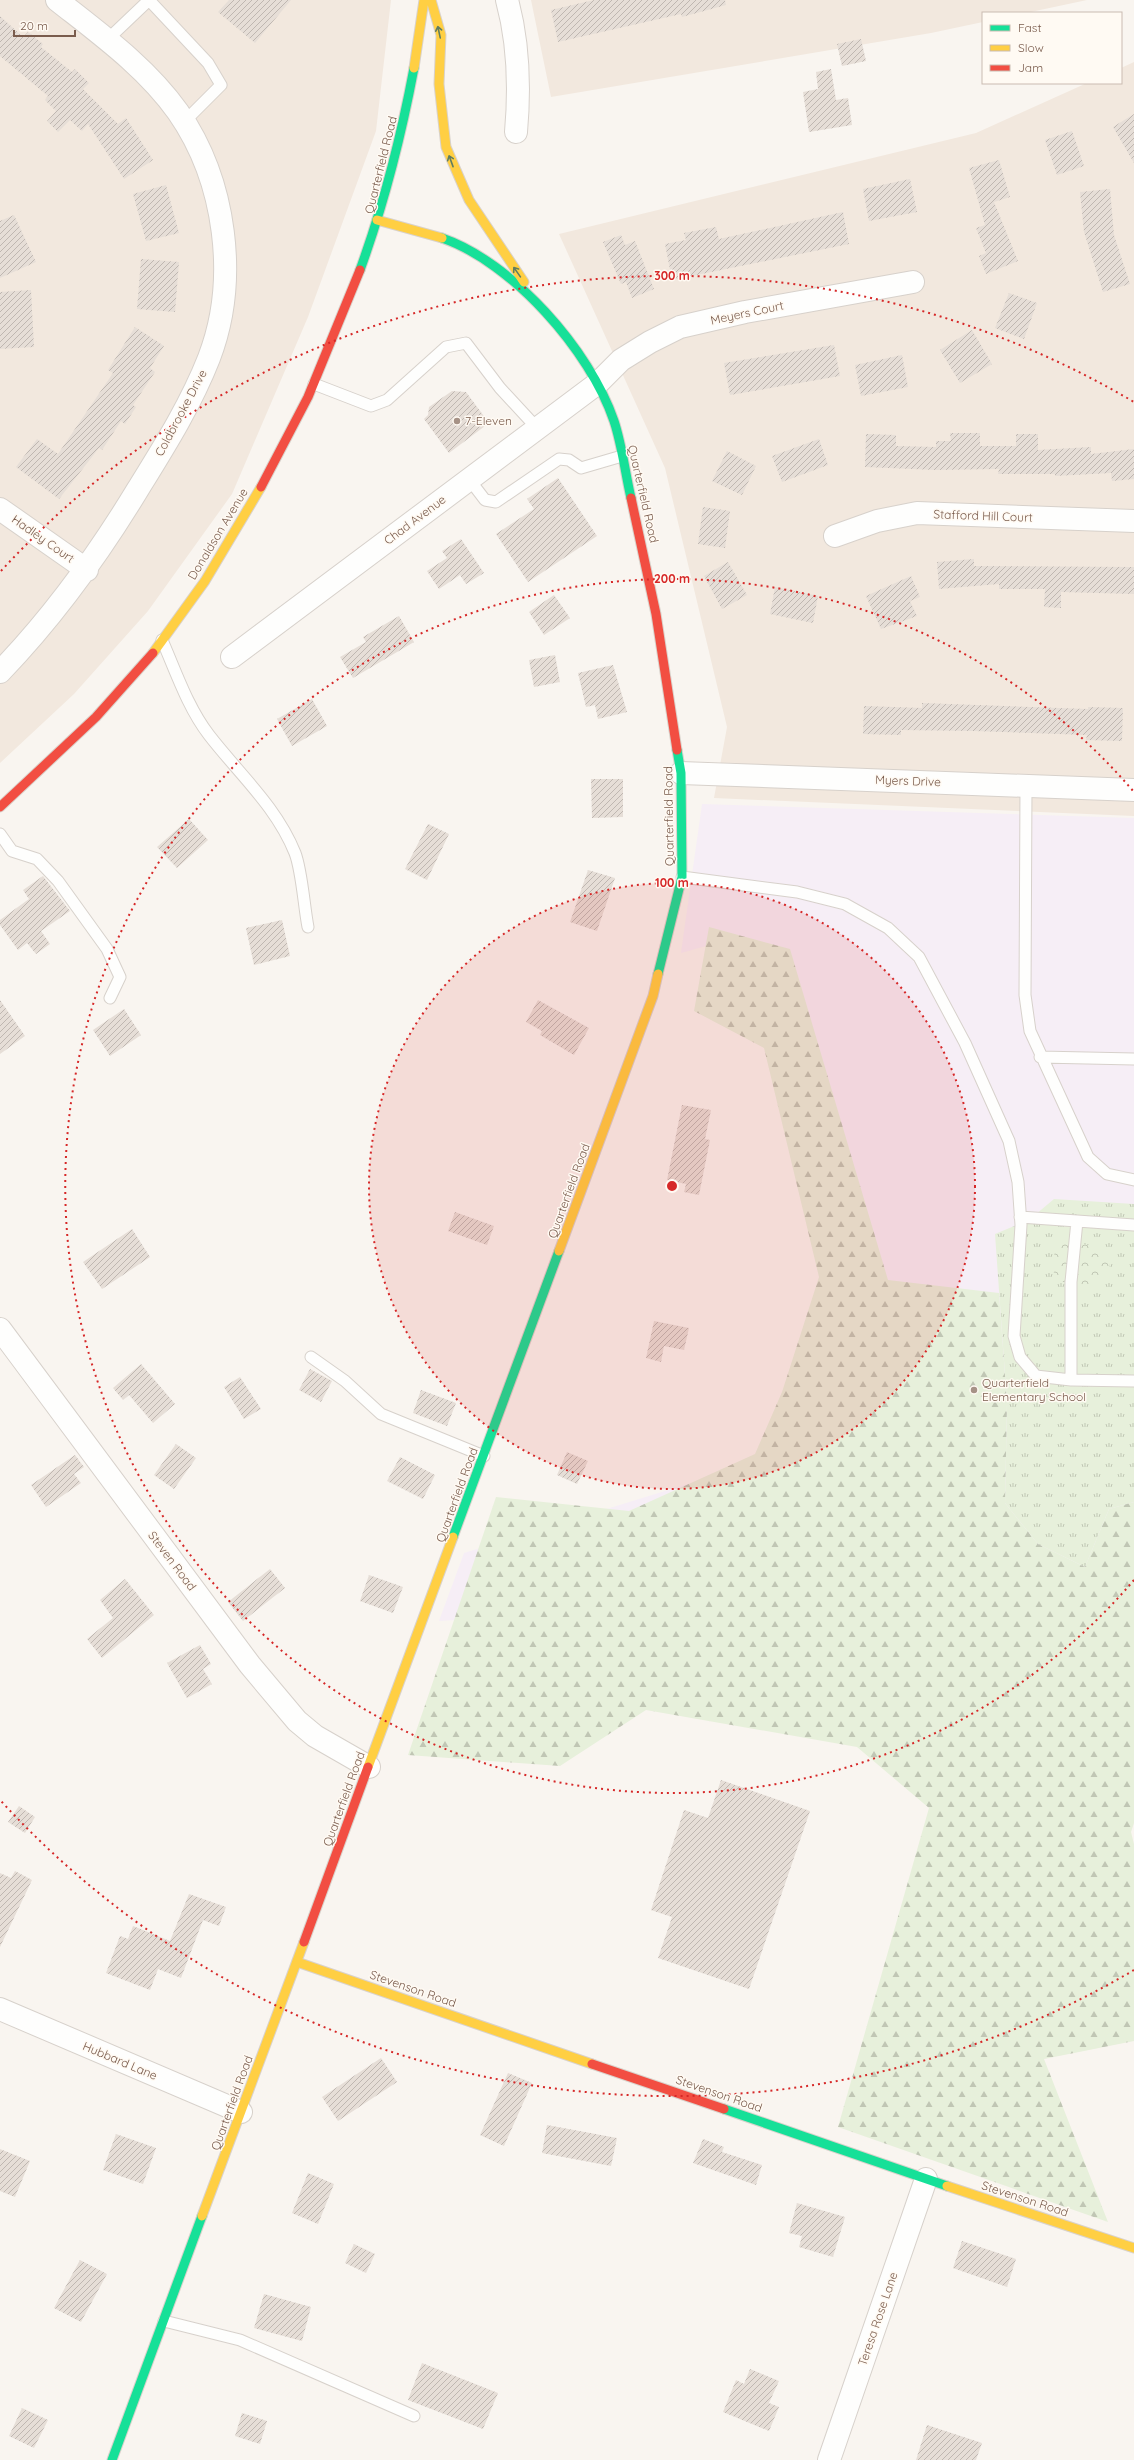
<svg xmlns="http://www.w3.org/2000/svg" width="1134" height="2460" font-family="Quicksand,sans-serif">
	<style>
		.residential { fill: #f2e8de }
		.education { fill: #f6eef6 }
		.grass { fill: url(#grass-tufts) }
		.forest { fill: url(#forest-firs) }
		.park { fill: url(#park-crowns) }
		.building { fill: url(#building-hatch) }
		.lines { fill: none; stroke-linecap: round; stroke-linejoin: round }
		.lane-casing { stroke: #d7d1cb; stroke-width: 13 }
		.street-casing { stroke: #d7d1cb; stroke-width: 24 }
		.fast-casing { stroke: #d9d2cb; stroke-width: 11 }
		.slow-casing { stroke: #d9d2cb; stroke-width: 11 }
		.jam-casing { stroke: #d9d2cb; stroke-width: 11 }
		.lane { stroke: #fefefd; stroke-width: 11 }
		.street { stroke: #fefefd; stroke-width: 22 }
		.fast { stroke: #16e098; stroke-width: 9 }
		.slow { stroke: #ffcf43; stroke-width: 9 }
		.jam { stroke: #f24e42; stroke-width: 9 }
		.oneway { stroke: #617d60 }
		.ring { fill: none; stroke: #d62828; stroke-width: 2; stroke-dasharray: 2 4 }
		.poi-dot { fill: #a69286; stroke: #fffaf3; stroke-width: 1.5 }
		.labels { text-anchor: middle; stroke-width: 3; stroke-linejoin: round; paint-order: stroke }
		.street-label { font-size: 12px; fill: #7a5c4d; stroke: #fffaf3 }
		.poi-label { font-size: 12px; fill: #7a5c4d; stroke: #fffaf3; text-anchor: start }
		.centre { fill: #d62828; stroke: #fffaf3; stroke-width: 2 }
		.ring-label { font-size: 12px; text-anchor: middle; font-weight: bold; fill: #d62828; stroke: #fffaf3; stroke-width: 3; stroke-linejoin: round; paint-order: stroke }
	</style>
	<defs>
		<pattern id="grass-tufts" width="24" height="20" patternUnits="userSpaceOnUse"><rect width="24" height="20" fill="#e7f0db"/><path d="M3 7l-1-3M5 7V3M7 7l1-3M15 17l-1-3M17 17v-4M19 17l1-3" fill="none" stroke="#c0c6b4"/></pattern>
		<pattern id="forest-firs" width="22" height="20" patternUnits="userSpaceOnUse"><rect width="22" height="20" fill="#e7f0db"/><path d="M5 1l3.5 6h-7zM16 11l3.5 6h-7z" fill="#c0c6b4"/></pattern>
		<pattern id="park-crowns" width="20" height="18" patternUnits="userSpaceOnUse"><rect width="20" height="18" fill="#e7f0db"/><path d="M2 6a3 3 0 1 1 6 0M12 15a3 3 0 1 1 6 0" fill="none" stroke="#c0c6b4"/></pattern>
		<pattern id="building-hatch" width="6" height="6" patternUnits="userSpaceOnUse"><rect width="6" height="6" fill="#e6ded7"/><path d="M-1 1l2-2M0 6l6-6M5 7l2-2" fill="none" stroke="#bfb7b1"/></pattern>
	</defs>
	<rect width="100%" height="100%" fill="#f9f5f0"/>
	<path class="residential" d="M 0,0 L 391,0 L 376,131 L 308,317 L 232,494 L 148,611 L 74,694 L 0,763 Z
		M 531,0 L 1087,0 L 1026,13 L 983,13 L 983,22 L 931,33 L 551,97 Z
		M 1134,62 L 1134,816 L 714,798 L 727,727 L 665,468 L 559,234 L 976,133 L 1087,83 L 1121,83 L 1121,68 Z"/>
	<path class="education" d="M 702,804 L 1134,818 L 1134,1617 L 912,1592 L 439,1621 L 464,1553 L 788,1453 L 839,1326 L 738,937 L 681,953 Z"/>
	<path class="grass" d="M 1054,1199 L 1134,1204 L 1134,1502 L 1109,1509 L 1085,1567 L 1038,1544 L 1005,1503 L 1007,1403 L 995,1234 L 1029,1220 Z"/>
	<path class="forest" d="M 709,927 L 790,949 L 888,1280 L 999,1293 L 1007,1403 L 1005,1503 L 1038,1544 L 1085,1567 L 1109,1509 L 1134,1502 L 1134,1823 L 1131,1832 L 1134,1844 L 1134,2041 L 1044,2059 L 1108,2222 L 838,2127 L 929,1808 L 857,1747 L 646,1710 L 560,1766 L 408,1755 L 496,1497 L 629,1511 L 755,1454 L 782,1392 L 819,1277 L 764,1048 L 694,1011 Z"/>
	<path class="park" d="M 1065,1238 L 1096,1248 L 1110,1263 L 1108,1276 C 1086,1294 1069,1293 1052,1270 L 1056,1243 Z"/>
	<path class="building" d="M 229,0 L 291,0 L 255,43 L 218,12 Z
		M 594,0 L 725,0 L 726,5 L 682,17 L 681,14 L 558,42 L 551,10 Z
		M 0,16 L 23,37 L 28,32 L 43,44 L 41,47 L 72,72 L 75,69 L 89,83 L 83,89 L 118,124 L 126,118 L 153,160 L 124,179 L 88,124 L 82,131 L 70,120 L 58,132 L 47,121 L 56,111 L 45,100 L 48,96 L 0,56 Z
		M 861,39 L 866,61 L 842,66 L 837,44 Z
		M 831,69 L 836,100 L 848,98 L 852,125 L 809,132 L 803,92 L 818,89 L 816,72 Z
		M 1134,114 L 1134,163 L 1113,127 Z
		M 1072,131 L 1084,166 L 1057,175 L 1045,140 Z
		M 999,160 L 1010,197 L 994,202 L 1018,261 L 986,274 L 979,256 L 986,253 L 976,228 L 985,225 L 969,168 Z
		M 910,179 L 917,212 L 869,221 L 863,189 Z
		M 166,185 L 179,233 L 146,241 L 133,194 Z
		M 1110,189 L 1114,235 L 1130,284 L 1103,292 L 1084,232 L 1080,192 Z
		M 843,212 L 849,244 L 672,280 L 665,244 L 686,240 L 684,233 L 716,227 L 719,239 Z
		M 14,215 L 36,262 L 0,278 L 0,221 Z
		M 621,235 L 625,245 L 635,241 L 654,289 L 632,298 L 626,282 L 621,284 L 603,242 Z
		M 141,259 L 179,262 L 175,312 L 137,309 Z
		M 31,290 L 34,347 L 0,349 L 0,292 Z
		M 1009,293 L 1037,303 L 1024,339 L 995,328 Z
		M 135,327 L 164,346 L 150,368 L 155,372 L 133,405 L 136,407 L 125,424 L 121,421 L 102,450 L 99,448 L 59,499 L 16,467 L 37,439 L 58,454 L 113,373 L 108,370 Z
		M 972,330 L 992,364 L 960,383 L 940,350 Z
		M 834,345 L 840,376 L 730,395 L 724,363 Z
		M 902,355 L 908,387 L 861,396 L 855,365 Z
		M 452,391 L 466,392 L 489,423 L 449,453 L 424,419 L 428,415 L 429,407 Z
		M 950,433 L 980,433 L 980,446 L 1016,446 L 1016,434 L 1038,434 L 1038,450 L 1091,447 L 1091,454 L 1134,449 L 1134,479 L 1112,481 L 1111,473 L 1055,476 L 1055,474 L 998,474 L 999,469 L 936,470 L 865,467 L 866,434 L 896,435 L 896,446 L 936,447 L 936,441 L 951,441 Z
		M 819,439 L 828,465 L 782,482 L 772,456 Z
		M 727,451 L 756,466 L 742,495 L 712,481 Z
		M 558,478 L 597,536 L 528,582 L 496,534 L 534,509 L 527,499 Z
		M 703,507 L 730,511 L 725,548 L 698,544 Z
		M 461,539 L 484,573 L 466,584 L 460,575 L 439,589 L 427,571 L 447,558 L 442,551 Z
		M 974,559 L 974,566 L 1134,567 L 1134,594 L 1061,592 L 1061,608 L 1044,607 L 1045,589 L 999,589 L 999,584 L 939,589 L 937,562 Z
		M 728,562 L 747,595 L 722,609 L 704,576 Z
		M 911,576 L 920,597 L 910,601 L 917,616 L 881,629 L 866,596 Z
		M 775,587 L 818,596 L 813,623 L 770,614 Z
		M 554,595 L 570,618 L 544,635 L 529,612 Z
		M 399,616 L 414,642 L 353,678 L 340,657 L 366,642 L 363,637 Z
		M 555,655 L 560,682 L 534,687 L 529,660 Z
		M 613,665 L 627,712 L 598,719 L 595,705 L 586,707 L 578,673 Z
		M 312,699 L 327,726 L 292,746 L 277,719 Z
		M 922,703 L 1088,709 L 1088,707 L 1123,708 L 1122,741 L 1086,740 L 1087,735 L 973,731 L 901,730 L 901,735 L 863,734 L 864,706 L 922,708 Z
		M 591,779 L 623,779 L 623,817 L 592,818 Z
		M 189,819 L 208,840 L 177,868 L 157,847 Z
		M 428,824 L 449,834 L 427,880 L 405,869 Z
		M 588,870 L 615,878 L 597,931 L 570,922 Z
		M 43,876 L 70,911 L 41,931 L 50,944 L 36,954 L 27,943 L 18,950 L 0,925 L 0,920 L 29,899 L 23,890 Z
		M 282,920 L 290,956 L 254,965 L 246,928 Z
		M 0,1000 L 25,1036 L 0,1054 Z
		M 538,1000 L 589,1028 L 574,1055 L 540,1035 L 542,1031 L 526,1022 Z
		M 124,1009 L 141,1035 L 110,1056 L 93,1030 Z
		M 682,1105 L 711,1110 L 705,1139 L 710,1140 L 699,1195 L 684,1192 L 686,1184 L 667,1180 Z
		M 455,1212 L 494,1226 L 487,1245 L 448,1231 Z
		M 132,1229 L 150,1257 L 102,1289 L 83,1262 Z
		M 654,1321 L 689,1328 L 684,1350 L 664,1346 L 661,1362 L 646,1358 Z
		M 141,1364 L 175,1404 L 153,1423 L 129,1395 L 123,1400 L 113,1388 Z
		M 310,1369 L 332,1381 L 321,1402 L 299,1390 Z
		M 240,1377 L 261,1409 L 244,1419 L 224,1387 Z
		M 421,1390 L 456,1403 L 447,1426 L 413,1413 Z
		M 176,1444 L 196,1458 L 174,1489 L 154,1475 Z
		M 567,1452 L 588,1461 L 577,1484 L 557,1475 Z
		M 75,1455 L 84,1467 L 74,1474 L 81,1483 L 46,1507 L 31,1485 Z
		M 400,1457 L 435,1475 L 423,1499 L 387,1481 Z
		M 270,1569 L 285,1588 L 243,1621 L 228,1602 Z
		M 369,1575 L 403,1587 L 393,1613 L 360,1601 Z
		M 125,1579 L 154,1615 L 102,1658 L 87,1639 L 113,1618 L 100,1600 Z
		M 200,1645 L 211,1664 L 203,1669 L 212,1684 L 187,1698 L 167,1663 Z
		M 721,1780 L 810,1811 L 749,1989 L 658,1958 L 672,1917 L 651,1910 L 684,1810 L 708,1818 Z
		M 19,1806 L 35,1817 L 25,1833 L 8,1822 Z
		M 15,1871 L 32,1880 L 0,1947 L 0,1873 L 11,1878 Z
		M 189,1894 L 226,1907 L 219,1926 L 203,1920 L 181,1978 L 158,1969 L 150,1990 L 106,1973 L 120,1936 L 128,1939 L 133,1926 L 170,1941 Z
		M 381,2058 L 397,2082 L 338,2121 L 322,2097 Z
		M 508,2073 L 532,2083 L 504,2146 L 480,2135 Z
		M 547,2125 L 617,2138 L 611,2166 L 542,2153 Z
		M 116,2134 L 156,2148 L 143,2184 L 103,2170 Z
		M 703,2139 L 724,2147 L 722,2152 L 762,2165 L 756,2185 L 693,2163 Z
		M 0,2149 L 30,2161 L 15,2197 L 0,2191 Z
		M 308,2173 L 334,2184 L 318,2224 L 292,2213 Z
		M 797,2203 L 845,2217 L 833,2257 L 799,2247 L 802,2236 L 789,2233 Z
		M 962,2241 L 1016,2259 L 1007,2287 L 953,2268 Z
		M 354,2244 L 375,2254 L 366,2273 L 345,2263 Z
		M 80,2260 L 107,2274 L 81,2322 L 54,2308 Z
		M 264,2294 L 311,2307 L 302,2341 L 254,2328 Z
		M 422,2363 L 498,2393 L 483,2429 L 408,2400 Z
		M 750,2369 L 779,2381 L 769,2403 L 779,2407 L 769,2431 L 723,2412 L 736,2380 L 744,2384 Z
		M 22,2408 L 48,2420 L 34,2448 L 9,2436 Z
		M 242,2413 L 267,2421 L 260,2444 L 235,2436 Z
		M 927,2425 L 982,2443 L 976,2460 L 916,2460 Z"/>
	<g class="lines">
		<g class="lane-casing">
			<path id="lane" d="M 107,40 L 149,0 L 208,63 L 221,85 L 184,122
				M 314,384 L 371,406 L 387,400 L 446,347 L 466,343 L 500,388 L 537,428
				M 469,479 L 485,500 L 496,502 L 559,459 L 569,460 L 581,468 L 622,456
				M 162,640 C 176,672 188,708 209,735 C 239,774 276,806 295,853 C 302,871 304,907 308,927
				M 1026,786 L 1025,995 L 1030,1031 L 1088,1157 L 1107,1174 L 1134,1180
				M 0,834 L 12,851 L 37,859 L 58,881 L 107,949 L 120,977 L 110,998
				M 682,877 L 797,892 L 845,904 L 888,928 L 919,957 L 965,1043 L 1009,1141 L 1018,1182 L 1021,1225 L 1014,1336 L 1020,1357 L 1036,1376 L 1071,1380
				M 1040,1057 L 1134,1059
				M 1020,1217 L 1077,1221
				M 1134,1225 L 1077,1221 L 1071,1282 L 1071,1380 L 1134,1381
				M 311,1357 L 345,1381 L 381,1414 L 484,1456
				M 164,2321 L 240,2340 L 414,2416"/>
		</g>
		<g class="street-casing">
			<path id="street" d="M 507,0 C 519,44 520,87 516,132
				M 0,509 L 87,570
				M 835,536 L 877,521 L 917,513 L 1134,521
				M 232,657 L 598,383 L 621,360 L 650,342 L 680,327 L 745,312 L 913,282
				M 0,672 C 54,616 98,555 138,489 C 164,447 191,404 209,358 C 239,280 226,181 178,112 C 146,67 100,34 57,0
				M 681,773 L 1134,790
				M 0,1329 L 250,1665 L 297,1721 L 315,1736 L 369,1767
				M 0,2009 L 241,2112
				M 829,2460 L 926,2179"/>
		</g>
		<g class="fast-casing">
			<path id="fast" d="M 442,238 C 512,262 590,350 614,421 C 622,445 625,472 631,498
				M 360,270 C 384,204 401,137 414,68
				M 658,974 L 682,877 L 681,773 L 677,750
				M 453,1537 L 559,1251
				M 724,2109 L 947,2186
				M 112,2460 L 202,2216"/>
		</g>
		<g class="slow-casing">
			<path id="slow" d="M 431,0 L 441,35 L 439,84 L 446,147 L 469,200 L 524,282
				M 414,68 L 424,0
				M 377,220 L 442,238
				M 153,653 L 205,581 L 261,487
				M 559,1251 L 653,996 L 658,974
				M 368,1767 L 453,1537
				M 297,1962 L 592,2064
				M 947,2186 L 1134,2248
				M 202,2216 L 304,1942"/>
		</g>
		<g class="jam-casing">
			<path id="jam" d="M 261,487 L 308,397 L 360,270
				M 631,498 L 656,614 L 677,750
				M 0,807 L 96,717 L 153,653
				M 304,1942 L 368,1767
				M 592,2064 L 724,2109"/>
		</g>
		<use href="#lane" class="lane"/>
		<use href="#street" class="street"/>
		<use href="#fast" class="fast"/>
		<use href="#slow" class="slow"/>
		<use href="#jam" class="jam"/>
	</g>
	<defs><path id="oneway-shaft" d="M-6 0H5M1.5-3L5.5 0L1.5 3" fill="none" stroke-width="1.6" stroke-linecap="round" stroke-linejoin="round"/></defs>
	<g class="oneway">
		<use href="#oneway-shaft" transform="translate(439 32) rotate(-102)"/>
		<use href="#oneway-shaft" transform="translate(451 161) rotate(-110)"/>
		<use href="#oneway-shaft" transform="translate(517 272) rotate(-125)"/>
	</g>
	<circle cx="672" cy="1186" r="303" fill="#d62828" fill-opacity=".12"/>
	<g class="ring">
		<circle cx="672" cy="1186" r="303"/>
		<path d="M1134 1580A607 607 0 1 1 1134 792"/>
		<path d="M1134 1970A910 910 0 0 1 1 1801M1 571A910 910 0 0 1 1134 402"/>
	</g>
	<g class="poi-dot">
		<circle cx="457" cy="421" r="4"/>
		<circle cx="974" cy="1390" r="4"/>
	</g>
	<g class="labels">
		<g class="street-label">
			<text transform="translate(381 165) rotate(-76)" y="4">Quarterfield Road</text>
			<text transform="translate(747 313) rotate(-12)" y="4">Meyers Court</text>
			<text transform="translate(181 413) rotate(-62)" y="4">Coldbrooke Drive</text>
			<text transform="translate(643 494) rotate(77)" y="4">Quarterfield Road</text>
			<text transform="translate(983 516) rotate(2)" y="4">Stafford Hill Court</text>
			<text transform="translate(415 520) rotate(-37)" y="4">Chad Avenue</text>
			<text transform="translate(218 534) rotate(-59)" y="4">Donaldson Avenue</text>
			<text transform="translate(43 539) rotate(35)" y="4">Hadley Court</text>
			<text transform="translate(908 781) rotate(2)" y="4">Myers Drive</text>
			<text transform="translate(669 816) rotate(-91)" y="4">Quarterfield Road</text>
			<text transform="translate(569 1191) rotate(-70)" y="4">Quarterfield Road</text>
			<text transform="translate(457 1495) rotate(-70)" y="4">Quarterfield Road</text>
			<text transform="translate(172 1561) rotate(53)" y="4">Steven Road</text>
			<text transform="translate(344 1799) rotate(-70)" y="4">Quarterfield Road</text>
			<text transform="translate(413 1989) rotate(19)" y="4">Stevenson Road</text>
			<text transform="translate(120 2061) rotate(23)" y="4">Hubbard Lane</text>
			<text transform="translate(719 2094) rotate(19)" y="4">Stevenson Road</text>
			<text transform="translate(232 2103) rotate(-70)" y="4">Quarterfield Road</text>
			<text transform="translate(1025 2199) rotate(18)" y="4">Stevenson Road</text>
			<text transform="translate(878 2319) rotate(-71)" y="4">Teresa Rose Lane</text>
		</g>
		<g class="poi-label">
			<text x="465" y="425">7-Eleven</text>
			<text x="982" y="1387">Quarterfield<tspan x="982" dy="14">Elementary School</tspan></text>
		</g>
	</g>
	<circle cx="672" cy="1186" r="6" class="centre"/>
	<g class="ring-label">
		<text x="672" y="280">300 m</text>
		<text x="672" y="583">200 m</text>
		<text x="672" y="887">100 m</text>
	</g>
	<rect x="982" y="12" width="140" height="72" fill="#fffaf3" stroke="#cabbb1"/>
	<rect x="990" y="25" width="20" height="6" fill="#16e098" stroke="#cabbb1"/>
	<text x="1018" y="32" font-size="12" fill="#7a5c4d">Fast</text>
	<rect x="990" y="45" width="20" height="6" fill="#ffcf43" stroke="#cabbb1"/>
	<text x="1018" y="52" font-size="12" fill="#7a5c4d">Slow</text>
	<rect x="990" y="65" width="20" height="6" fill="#f24e42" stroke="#cabbb1"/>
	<text x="1018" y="72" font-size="12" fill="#7a5c4d">Jam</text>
	<path d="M14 30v6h61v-6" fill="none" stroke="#7a5c4d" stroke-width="2"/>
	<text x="20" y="30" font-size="12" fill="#7a5c4d" stroke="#fffaf3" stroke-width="3" paint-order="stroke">20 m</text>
</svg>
